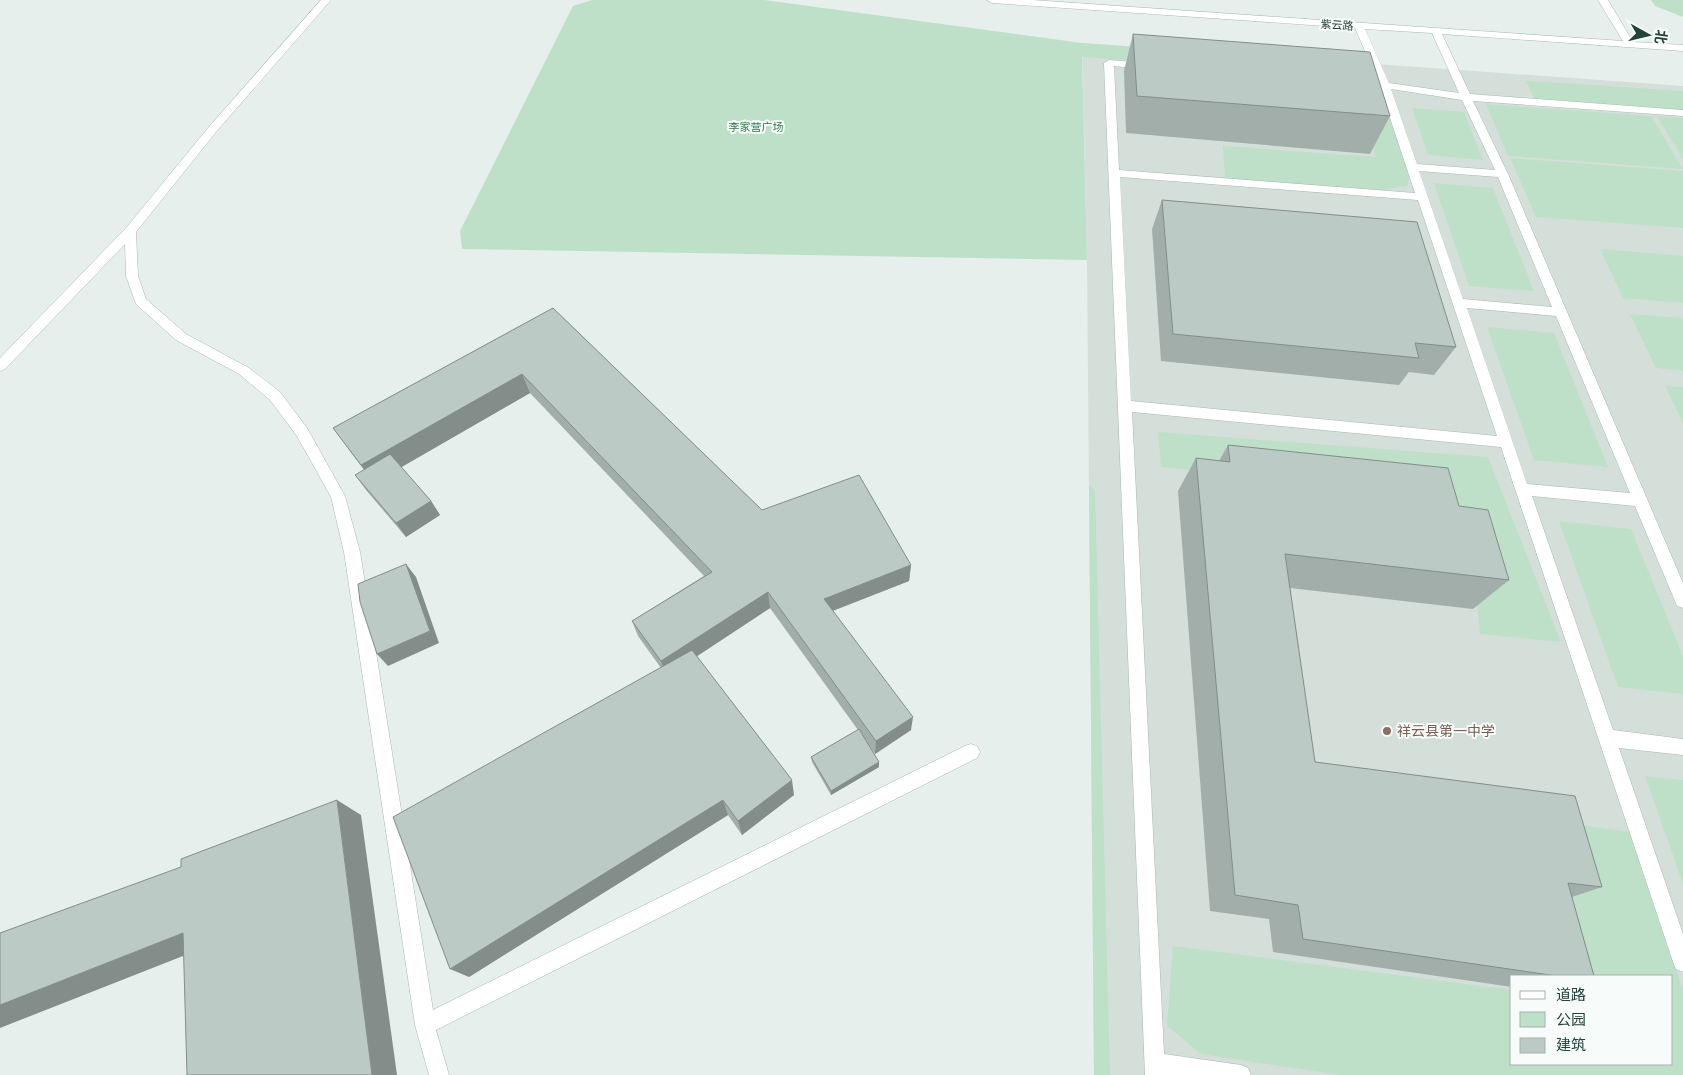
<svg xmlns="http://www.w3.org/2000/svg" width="1683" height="1075" font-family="'Fira Sans Condensed','Noto Sans SC',sans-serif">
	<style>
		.built { fill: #d4dfda; fill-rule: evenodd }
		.green { fill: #bfe0c8 }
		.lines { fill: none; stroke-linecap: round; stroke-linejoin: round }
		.minor-casing { stroke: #a8b8b2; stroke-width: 1 }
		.minor { fill: #fff; fill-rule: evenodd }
		.wall { fill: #a1aea9 }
		.shaded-wall { fill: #838d89 }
		.building { fill: #bbcac4; stroke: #838d89 }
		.education-dot { fill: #8d6e63; stroke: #f7fbf9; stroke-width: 2 }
		.labels { text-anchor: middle; stroke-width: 4; stroke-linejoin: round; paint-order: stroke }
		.far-street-label { font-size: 11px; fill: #24423a; stroke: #f7fbf9 }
		.far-park-label { font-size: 11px; fill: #2d7a4b; stroke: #f7fbf9 }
		.education-label { font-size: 14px; fill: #785e54; stroke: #f7fbf9; text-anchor: start }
	</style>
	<rect width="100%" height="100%" fill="#e6efeb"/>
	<path class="built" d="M 1082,43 L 1683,86 L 1683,1075 L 1094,1075 L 1087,260 ZM 1512,976 L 1672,976 L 1672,1064 L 1512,1064 Z"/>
	<path class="green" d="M 592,0 L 764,0 L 1082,43 L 1347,62 L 1343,75 L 1082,57 L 1087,260 L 462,249 L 460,231 L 573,6 Z
		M 1651,0 L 1683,0 L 1683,17 L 1655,6 Z
		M 1472,77 L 1683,91 L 1683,110 L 1535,100 L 1526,81 Z
		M 1353,86 L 1380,88 L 1410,177 L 1407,186 L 1376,191 L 1225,178 L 1223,146 L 1376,157 Z
		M 1486,104 L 1651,116 L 1683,169 L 1508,156 Z
		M 1412,108 L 1464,112 L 1483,160 L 1428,155 Z
		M 1657,116 L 1683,118 L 1683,159 Z
		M 1510,158 L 1683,171 L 1683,228 L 1536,217 Z
		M 1434,183 L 1493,188 L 1534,291 L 1469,286 Z
		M 1600,249 L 1683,256 L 1683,303 L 1623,298 Z
		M 1630,314 L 1683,318 L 1683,371 L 1656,368 Z
		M 1487,327 L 1554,333 L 1608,467 L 1534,460 Z
		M 1665,386 L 1683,387 L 1683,423 Z
		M 1158,432 L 1488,457 L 1561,642 L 1480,634 L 1478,612 L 1458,539 L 1421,493 L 1161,467 Z
		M 1089,485 L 1095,490 L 1110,1075 L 1094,1075 Z
		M 1559,521 L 1631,529 L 1683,656 L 1683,694 L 1618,687 Z
		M 1645,776 L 1683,780 L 1683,884 Z
		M 1543,820 L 1630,832 L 1683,990 L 1683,1075 L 1340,1075 L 1201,1054 L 1167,1026 L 1173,946 L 1512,990 L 1512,1064 L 1672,1064 L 1672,976 L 1563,976 Z"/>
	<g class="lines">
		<g class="minor-casing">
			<path id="minor" d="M 321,0 L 331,0 L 216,132 L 136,232 L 138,276 L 146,299 L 186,334 L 249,368 L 280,392 L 307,428 L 345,496 L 360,552 L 433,1010 L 965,746 L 971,744 L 977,746 L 980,752 L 977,758 L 436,1030 L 449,1075 L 429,1075 L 415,1025 L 344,552 L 331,497 L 297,436 L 270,400 L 239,374 L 176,340 L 136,304 L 126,276 L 125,244 L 5,369 L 0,371 L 0,358 L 126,228 L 208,128 Z
				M 987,0 L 1032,0 L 1623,41 L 1598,0 L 1608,0 L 1633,42 L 1683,45 L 1683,51 L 1442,34 L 1470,94 L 1683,110 L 1683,116 L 1473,101 L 1508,174 L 1683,583 L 1683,608 L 1677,606 L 1675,601 L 1635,506 L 1532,496 L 1613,730 L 1683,739 L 1683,755 L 1619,748 L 1683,934 L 1683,972 L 1676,969 L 1673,962 L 1501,447 L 1132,412 L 1164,1054 L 1241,1065 L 1248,1068 L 1251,1075 L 1145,1075 L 1104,63 L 1109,60 L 1145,63 L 1150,66 L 1145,69 L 1114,66 L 1119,170 L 1415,193 L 1380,88 L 1360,85 L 1355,82 L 1360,79 L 1378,81 L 1355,28 L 992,3 ZM 1365,29 L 1432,33 L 1459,93 L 1389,83 ZM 1391,89 L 1462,100 L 1495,170 L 1417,164 ZM 1419,171 L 1498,177 L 1552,307 L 1463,299 ZM 1120,177 L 1418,200 L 1497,436 L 1131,401 ZM 1467,308 L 1556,316 L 1630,493 L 1527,484 Z"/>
		</g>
		<use href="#minor" class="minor"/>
	</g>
	<path class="wall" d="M 1133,34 L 1390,116 L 1370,154 L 1126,133 L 1124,71 Z
		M 1162,200 L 1456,347 L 1434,375 L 1409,372 L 1399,385 L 1161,361 L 1152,229 Z
		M 553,308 L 762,510 L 911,565 L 909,581 L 833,611 L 911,730 L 875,754 L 869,745 L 879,767 L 831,795 L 812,762 L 811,757 L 858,730 L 770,608 L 697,656 L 794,795 L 742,835 L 728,815 L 469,977 L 661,668 L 638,636 L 632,621 L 704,576 L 530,393 L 401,467 L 431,501 L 440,515 L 406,537 L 366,490 L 355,475 L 364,470 L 333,428 Z
		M 1228,445 L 1459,506 L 1509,580 L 1473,609 L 1290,588 L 1315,762 L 1602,887 L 1572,897 L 1594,976 L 1512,976 L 1512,987 L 1273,952 L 1269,919 L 1210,911 L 1178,491 L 1196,458 L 1219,461 Z"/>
	<path class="shaded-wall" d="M 522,374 L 530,393 L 374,483 L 361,465 Z
		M 431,501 L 440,515 L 406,537 L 396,523 Z
		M 406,564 L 416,577 L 439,643 L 388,666 L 377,654 Z
		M 911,565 L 909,581 L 824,614 L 824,599 Z
		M 768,592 L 770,608 L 667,676 L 661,661 Z
		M 913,717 L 911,730 L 875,754 L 876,741 Z
		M 879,762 L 879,767 L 831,795 L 831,791 Z
		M 792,780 L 794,795 L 742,835 L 738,821 Z
		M 337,800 L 361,815 L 397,1075 L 372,1075 Z
		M 723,800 L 728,815 L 469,977 L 450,969 Z
		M 183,933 L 216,943 L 0,1028 L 0,1005 Z"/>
	<path class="building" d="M 1133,34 L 1370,52 L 1390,116 L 1137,96 Z
		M 1162,200 L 1417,222 L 1456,347 L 1415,343 L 1419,358 L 1173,334 Z
		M 553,308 L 762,510 L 859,475 L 911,565 L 824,599 L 913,717 L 876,741 L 768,592 L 661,661 L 632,621 L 712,572 L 522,374 L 361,465 L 333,428 Z
		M 1228,445 L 1448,468 L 1459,506 L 1488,510 L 1509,580 L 1285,554 L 1315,762 L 1575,796 L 1602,887 L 1568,883 L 1594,976 L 1557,976 L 1303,939 L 1298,905 L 1235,895 L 1196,458 L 1230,462 Z
		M 390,454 L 431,501 L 396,523 L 355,475 Z
		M 406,564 L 430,631 L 377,654 L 360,602 L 358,584 Z
		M 692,650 L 792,780 L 738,821 L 723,800 L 450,969 L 393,817 Z
		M 859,729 L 879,762 L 831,791 L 811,757 Z
		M 337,800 L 372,1075 L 187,1075 L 183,933 L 0,1005 L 0,933 L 181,867 L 181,859 Z"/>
	<circle class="education-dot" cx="1387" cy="731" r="5"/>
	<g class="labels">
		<g class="far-street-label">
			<text transform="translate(1337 25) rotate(4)" y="4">紫云路</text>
		</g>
		<g class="far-park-label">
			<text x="756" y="131">李家营广场</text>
		</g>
		<g class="education-label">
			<text x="1397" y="736">祥云县第一中学</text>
		</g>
	</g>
	<rect x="1510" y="975" width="162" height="90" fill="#f7fbf9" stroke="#a3b1ad"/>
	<rect x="1520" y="991" width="25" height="8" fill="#ffffff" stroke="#a3b1ad"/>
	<text x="1556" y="1000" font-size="15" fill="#24423a">道路</text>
	<rect x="1520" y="1012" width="25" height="15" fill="#bfe0c8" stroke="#a3b1ad"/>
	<text x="1556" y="1025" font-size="15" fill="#24423a">公园</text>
	<rect x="1520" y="1038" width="25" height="15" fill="#bbcac4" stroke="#a3b1ad"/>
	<text x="1556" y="1050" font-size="15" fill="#24423a">建筑</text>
	<g transform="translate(1648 35) rotate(98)" stroke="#f7fbf9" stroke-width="4" paint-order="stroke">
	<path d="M0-4L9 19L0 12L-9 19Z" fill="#24423a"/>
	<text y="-8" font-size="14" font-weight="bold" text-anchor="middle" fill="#24423a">北</text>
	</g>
</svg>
